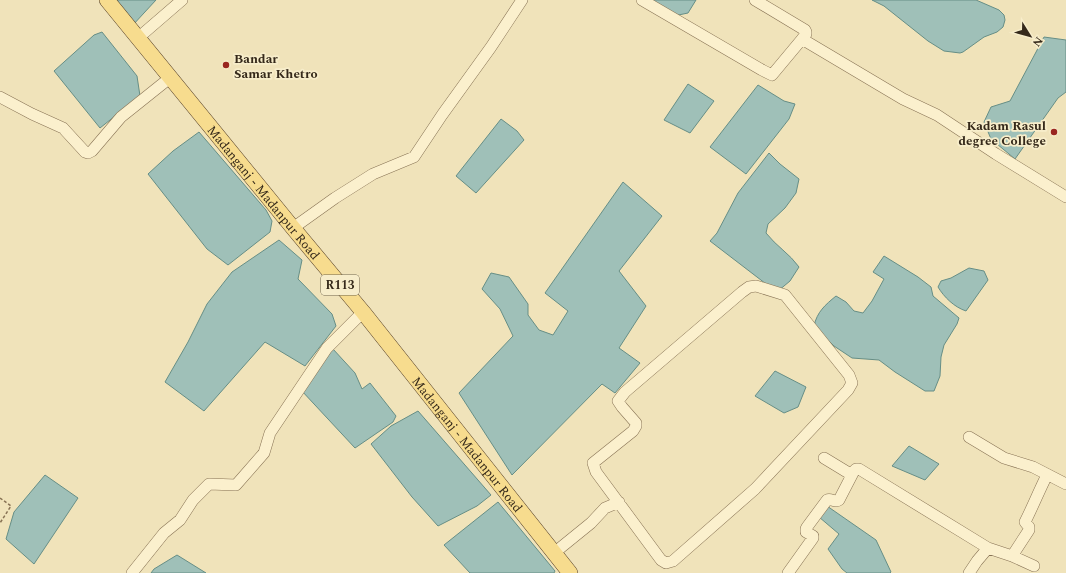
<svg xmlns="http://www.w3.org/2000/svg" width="1066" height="573" font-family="Spectral,serif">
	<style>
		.water { fill: #9fc0b8; stroke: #668e86 }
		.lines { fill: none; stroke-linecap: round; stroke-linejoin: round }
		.minor-casing { stroke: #877254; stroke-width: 12 }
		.major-casing { stroke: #543f29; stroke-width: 16 }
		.path { stroke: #877254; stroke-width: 1.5; stroke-dasharray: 3 2; stroke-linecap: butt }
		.minor { stroke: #fbf0cd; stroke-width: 11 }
		.major { stroke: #f7dc8e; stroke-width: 15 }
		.poi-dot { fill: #9a2620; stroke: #f7edca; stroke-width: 1.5 }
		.labels { text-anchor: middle; stroke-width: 3.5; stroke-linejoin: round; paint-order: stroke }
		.shield { fill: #f7edca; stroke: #6f644f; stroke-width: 1 }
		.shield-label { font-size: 12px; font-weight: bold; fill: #35291a }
		.poi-label { font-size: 13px; font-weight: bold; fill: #35291a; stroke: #f7edca; text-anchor: start }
		.street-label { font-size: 13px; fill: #35291a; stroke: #f7edca }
	</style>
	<rect width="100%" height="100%" fill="#f0e3ba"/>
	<path class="water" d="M 112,0 L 156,0 L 132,26 Z
		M 641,0 L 696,0 L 688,13 L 669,17 Z
		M 872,0 L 976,0 L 999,10 L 1004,15 L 1005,20 L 1003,27 L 997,32 L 984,37 L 963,52 L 960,53 L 944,51 L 928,41 L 884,6 Z
		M 102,32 L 137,76 L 140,96 L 100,128 L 54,71 L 94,35 Z
		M 1044,37 L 1066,40 L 1066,92 L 1058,98 L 1015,159 L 991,139 L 984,122 L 991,107 L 1010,101 Z
		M 688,84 L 714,101 L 690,133 L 664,120 Z
		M 758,85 L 784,101 L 795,104 L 789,119 L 746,174 L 710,147 Z
		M 501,119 L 517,131 L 524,140 L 476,193 L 456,176 Z
		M 199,132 L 266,210 L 272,221 L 270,232 L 228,265 L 207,249 L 148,174 L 173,151 Z
		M 769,153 L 780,164 L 799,179 L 796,193 L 785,208 L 768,224 L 766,233 C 776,246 790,254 799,267 L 790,281 L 778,291 L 770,287 L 710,241 L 717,233 L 738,193 Z
		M 623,182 L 662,216 L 619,271 L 646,306 L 619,348 L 640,363 L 615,393 L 602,384 L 512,475 L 459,393 L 513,336 L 500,309 L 482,289 L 491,273 L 509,277 L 528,304 L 528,315 L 539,330 L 553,335 L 568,311 L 545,293 Z
		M 279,240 L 302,260 L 298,279 L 332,314 L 336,326 L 305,366 L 265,342 L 204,411 L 165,382 L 188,342 L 207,304 L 232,272 Z
		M 884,256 L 918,277 L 931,287 L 933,296 L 959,318 L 957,324 L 944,345 L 941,357 L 940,376 L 934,391 L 925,391 L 895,372 L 879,360 L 852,358 L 834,346 L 814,326 C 817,312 825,305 836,296 L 846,302 L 854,311 L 863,313 L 872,301 L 884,279 L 873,272 Z
		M 969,268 L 984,271 L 988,280 L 966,311 C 954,307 944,297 938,287 L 941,281 L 951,278 Z
		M 333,349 L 355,373 L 362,389 L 370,383 L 396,416 L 393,422 L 355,448 L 301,390 Z
		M 775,371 L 806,387 L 798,407 L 784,413 L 755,396 Z
		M 418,411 L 491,495 L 477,506 L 438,526 L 412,497 L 371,444 L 391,426 Z
		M 909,446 L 939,464 L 925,480 L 892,466 Z
		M 45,475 L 78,498 L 34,564 L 6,539 L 14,512 Z
		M 498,502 L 555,571 L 554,573 L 470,573 L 444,545 Z
		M 827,506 L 876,540 L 891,572 L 890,573 L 847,573 L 842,569 L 828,549 L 839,534 L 819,517 Z
		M 177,555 L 206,573 L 151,573 L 154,569 Z"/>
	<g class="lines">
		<g class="minor-casing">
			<path id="minor" d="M 642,0 L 762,70 L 772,75 L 802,39 L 903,99 L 937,115 L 996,154 L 1066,197
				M 755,0 L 805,30 L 806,32 L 806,34 L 802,39
				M 138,38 L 182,0
				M 0,97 L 32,114 L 63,128 L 85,152 L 88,153 L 92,151 L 121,117 L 171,77
				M 293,228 L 335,198 L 373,174 L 414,157 L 442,115 L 491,47 L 522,0
				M 756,286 L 785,295 L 849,375 L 852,383 L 848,390 L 755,489 L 673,561 L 666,563 L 661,560 L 596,472 L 593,463 L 633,431 L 636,426 L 636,423 L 622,407 L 618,401 L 625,392 L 742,292 L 749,287 Z
				M 969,437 L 1004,458 L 1033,467 L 1066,484
				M 824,458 L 852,475
				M 554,553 L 591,523 L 605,508 L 619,502
				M 1012,556 L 1034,566
				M 132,573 L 164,533 L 180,520 L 193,500 L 209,484 L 236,485 L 264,453 L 270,433 L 327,348 L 363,312
				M 788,573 L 813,538 L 813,536 L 806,532 L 806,529 L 807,527 L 827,500 C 831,498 835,503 839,500 L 854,471 L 856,469 L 859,469 L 988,548
				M 969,573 L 977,561 L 988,548 L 1012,556 L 1014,553 L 1029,530 L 1029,527 L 1025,522 C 1033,506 1039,491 1047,475"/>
		</g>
		<g class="major-casing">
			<g id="major">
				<path id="s1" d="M 107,0 L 293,228 L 363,312 L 570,573"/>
			</g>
		</g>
		<path class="path" d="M 0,498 L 11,506 L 0,523"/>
		<use href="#minor" class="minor"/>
		<use href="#major" class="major"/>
	</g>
	<g class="poi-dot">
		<circle cx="226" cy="65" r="4"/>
		<circle cx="1054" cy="132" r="4"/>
	</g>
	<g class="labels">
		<rect class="shield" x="321" y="275" width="38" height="20" rx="3"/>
		<g class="shield-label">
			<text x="340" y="289">R113</text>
		</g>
		<g class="poi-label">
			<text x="234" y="63">Bandar<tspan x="234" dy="15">Samar Khetro</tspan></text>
			<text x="1046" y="130" text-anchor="end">Kadam Rasul<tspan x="1046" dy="15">degree College</tspan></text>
		</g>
		<g class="street-label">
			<text dy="5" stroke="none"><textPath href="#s1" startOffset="248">Madanganj - Madanpur Road</textPath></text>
			<text dy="5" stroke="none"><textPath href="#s1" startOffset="572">Madanganj - Madanpur Road</textPath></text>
		</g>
	</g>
	<g transform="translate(1030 36) rotate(127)" stroke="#f7edca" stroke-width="3" paint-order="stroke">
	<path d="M0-3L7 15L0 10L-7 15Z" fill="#35291a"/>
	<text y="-6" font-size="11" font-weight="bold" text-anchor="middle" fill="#35291a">N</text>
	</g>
</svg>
